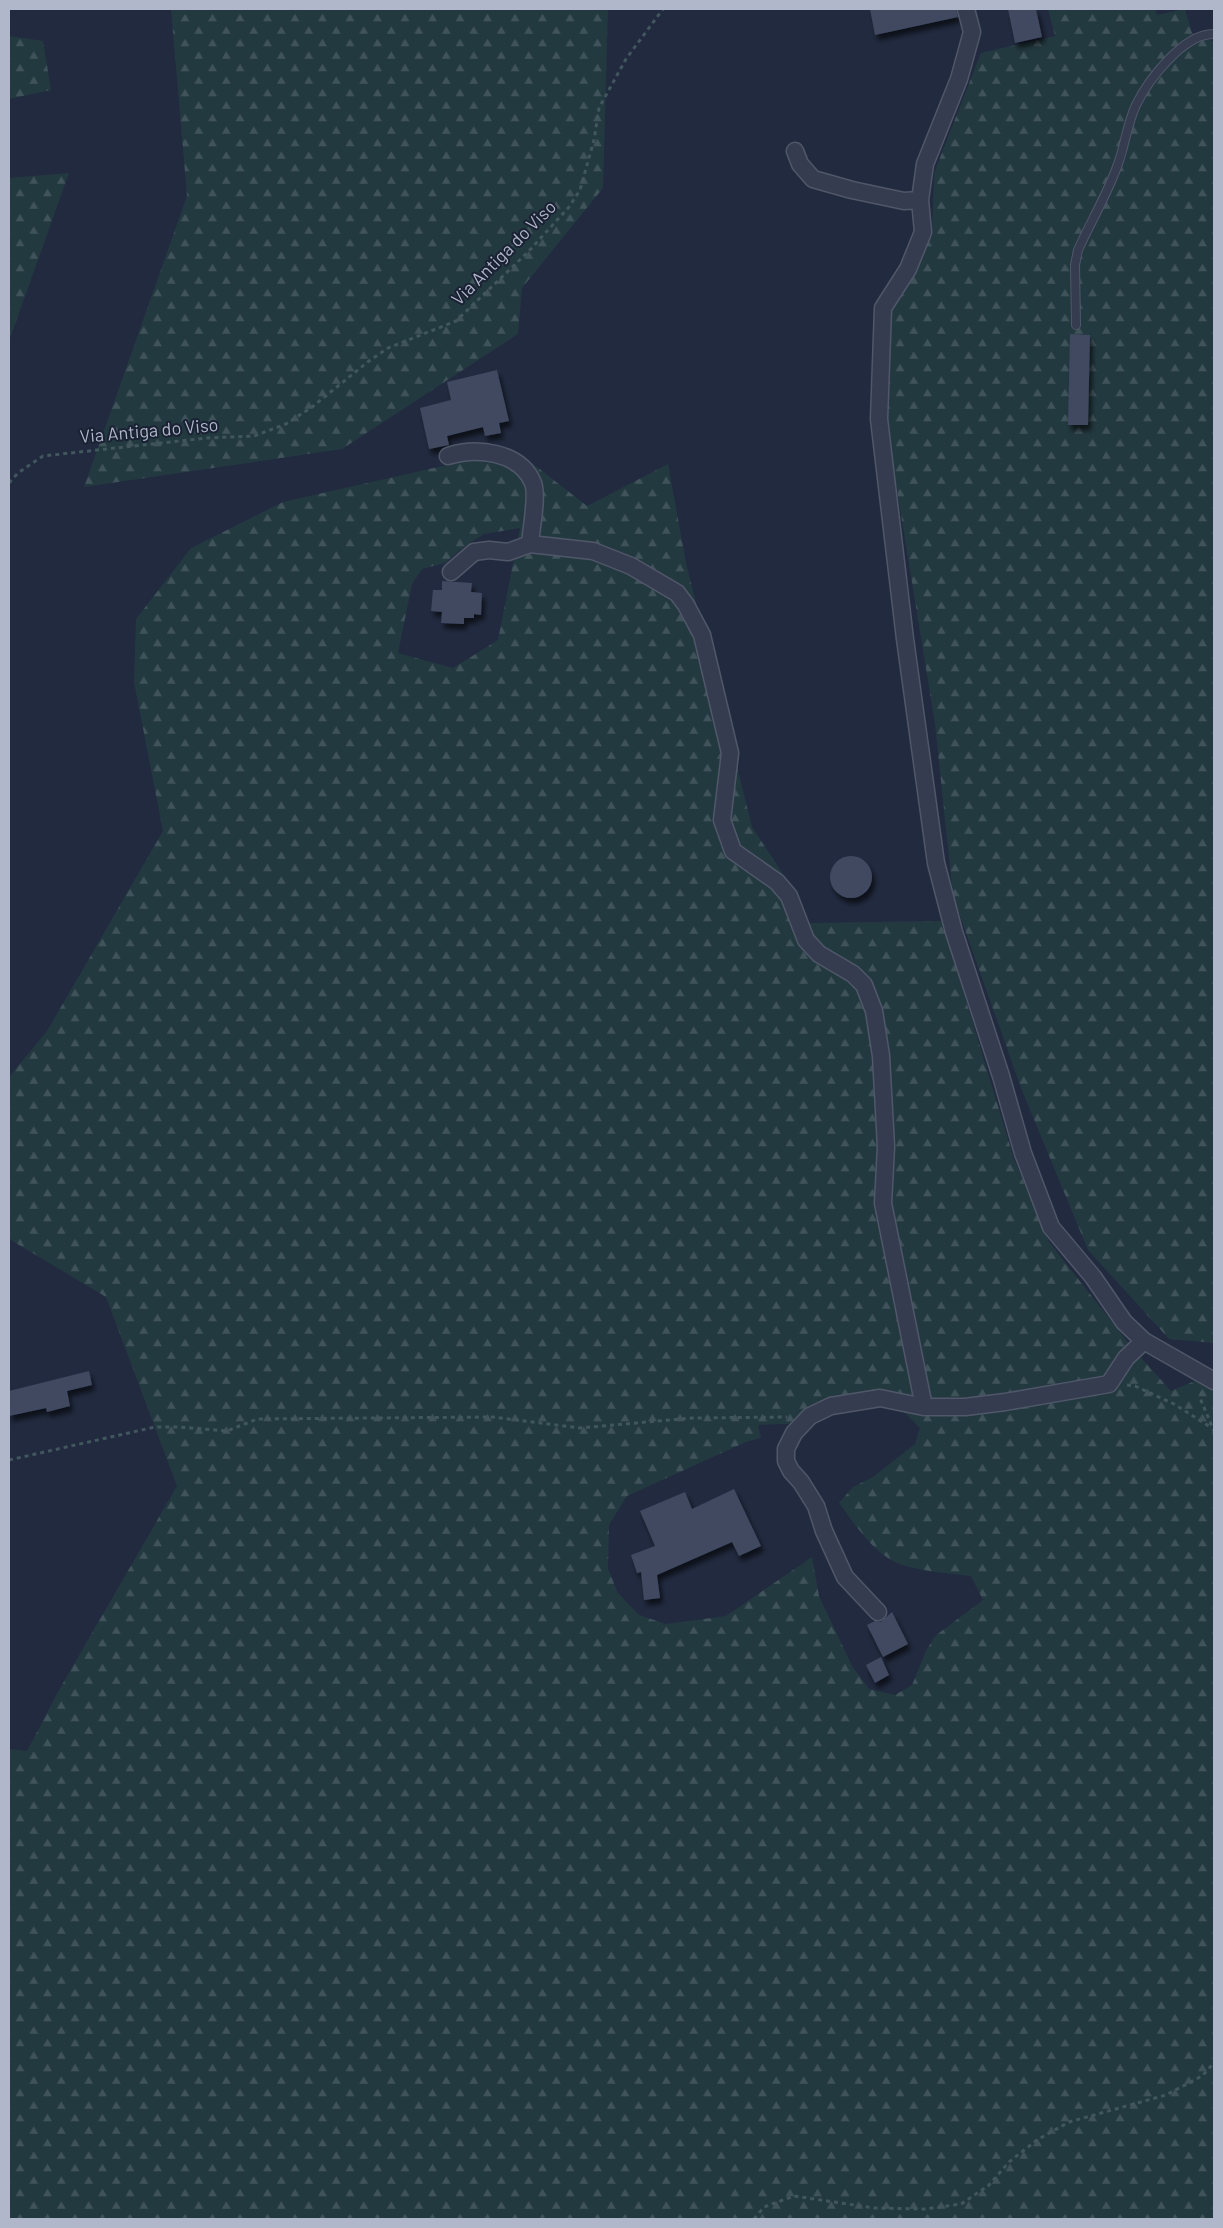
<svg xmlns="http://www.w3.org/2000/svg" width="1223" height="2228" font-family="Barlow,sans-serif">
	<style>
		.forest { fill: url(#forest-firs); fill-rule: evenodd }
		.building { fill: #3f4961; filter: url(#shadow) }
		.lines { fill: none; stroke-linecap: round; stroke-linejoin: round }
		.lane-casing { stroke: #505769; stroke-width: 10 }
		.street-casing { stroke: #505769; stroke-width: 19 }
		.path { stroke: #41565d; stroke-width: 3; stroke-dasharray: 4 4; stroke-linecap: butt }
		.lane { stroke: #353c4f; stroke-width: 8 }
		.street { stroke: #353c4f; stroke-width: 16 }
		.labels { text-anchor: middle; stroke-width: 4; stroke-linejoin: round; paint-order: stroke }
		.street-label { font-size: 18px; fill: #b0b7ca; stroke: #1a2133 }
	</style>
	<defs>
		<pattern id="forest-firs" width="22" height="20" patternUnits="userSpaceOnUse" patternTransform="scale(1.25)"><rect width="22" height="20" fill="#233940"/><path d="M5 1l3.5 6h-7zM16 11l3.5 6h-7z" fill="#40535a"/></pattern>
		<filter id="shadow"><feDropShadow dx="3" dy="5.5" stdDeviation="2.5" flood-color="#0009"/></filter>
	</defs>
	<rect width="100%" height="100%" fill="#212a3f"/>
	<path class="forest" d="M 171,9 L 608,9 L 603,188 L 522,288 L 518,334 L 342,449 L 84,487 L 187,196 Z
		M 1048,9 L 1155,9 L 1157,15 L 1185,9 L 1192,33 L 1214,42 L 1214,1343 L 1169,1339 L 1088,1250 L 1021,1088 L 953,896 L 935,724 L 895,478 L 885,394 L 891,311 L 932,235 L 934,173 L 981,53 L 1055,36 Z
		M 9,36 L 43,41 L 51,90 L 9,99 Z
		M 69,173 L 9,341 L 9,178 Z
		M 514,455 L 532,463 L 587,506 L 668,464 L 686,563 L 752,827 L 783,874 L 808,923 L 942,921 L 1014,1159 L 1049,1242 L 1134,1350 L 1171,1391 L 1214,1373 L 1214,2219 L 9,2219 L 9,1749 L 27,1751 L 59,1690 L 177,1486 L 106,1297 L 9,1239 L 9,1077 L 47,1031 L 163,831 L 134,682 L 136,619 L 191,548 L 283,502 L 469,460 ZM 520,528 L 498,640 L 453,668 L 398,653 L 412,584 L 422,569 L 445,563 L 464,547 L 484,534 ZM 870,1407 L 901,1409 L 920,1428 L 915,1444 L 873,1477 L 853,1487 L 839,1503 C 853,1522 868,1545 888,1558 C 907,1571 948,1573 971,1576 L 983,1600 L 935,1636 L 926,1651 L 912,1685 L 895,1695 L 869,1689 L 852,1666 L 819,1596 L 812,1557 L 726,1616 L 666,1624 L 639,1615 L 618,1593 L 608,1569 L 609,1525 L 627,1496 L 746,1442 L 761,1438 L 758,1425 L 818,1423 L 841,1410 Z"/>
	<path class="building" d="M 870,9 L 956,9 L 958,17 L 875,35 Z
		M 1008,9 L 1036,9 L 1042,37 L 1015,43 Z
		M 1070,334 L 1090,335 L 1088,425 L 1068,425 Z
		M 497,370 L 509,421 L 499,423 L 501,433 L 485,436 L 483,427 L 447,436 L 449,445 L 429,449 L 420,408 L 451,400 L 447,382 Z
		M 442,581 L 472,583 L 471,592 L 482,593 L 481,615 L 474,614 L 474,618 L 464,618 L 464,624 L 441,623 L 442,612 L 431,611 L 433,590 L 442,590 Z
		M830 877a21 21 0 1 1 42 0a21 21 0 1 1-42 0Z
		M 89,1371 L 92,1385 L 67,1391 L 70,1406 L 47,1412 L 46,1408 L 9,1416 L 9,1391 Z
		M 734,1489 L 761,1546 L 739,1556 L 732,1542 L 657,1575 L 660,1598 L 644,1600 L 641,1572 L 637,1573 L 631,1555 L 655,1546 L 640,1511 L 685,1492 L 692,1509 Z
		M 892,1612 L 908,1644 L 883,1657 L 867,1625 L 875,1621 L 881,1622 Z
		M 881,1657 L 889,1675 L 875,1683 L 866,1665 Z"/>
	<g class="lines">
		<g class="lane-casing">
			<path id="lane" d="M 1076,325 L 1075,265 L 1078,250 C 1091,221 1108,193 1118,164 C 1125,145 1127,124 1136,105 C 1148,80 1184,33 1214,34"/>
		</g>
		<g class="street-casing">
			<path id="street" d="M 966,9 L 972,32 L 959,79 L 925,164 L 920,200 L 923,232 L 908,269 L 883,308 L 879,419 L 905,639 L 936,863 L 954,932 L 1001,1076 L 1023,1153 L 1051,1227 L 1093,1277 L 1124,1322 L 1144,1341 L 1214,1381
				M 795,151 L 800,164 L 813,179 L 852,190 L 904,201 L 920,200
				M 448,456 C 476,447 520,451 533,483 C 538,496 531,529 530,544
				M 451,572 L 474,552 L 489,550 L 508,552 L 530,544 L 593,551 L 631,566 L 677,593 L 686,605 L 702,635 L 730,753 L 722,820 L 733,851 L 777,882 L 789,896 L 806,940 L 819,954 L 853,974 L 864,985 L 874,1011 L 881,1056 L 886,1147 L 883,1203 L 924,1407
				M 878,1612 L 845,1577 L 824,1531 L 816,1506 L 801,1482 L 791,1471 L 786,1461 L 786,1449 L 794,1433 L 810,1416 L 831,1406 L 880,1398 L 924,1407 L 965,1407 L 1005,1402 L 1109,1384 L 1126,1358 L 1144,1341"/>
		</g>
		<path class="path" d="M 9,483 L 18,473 L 43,456 L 207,438 L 254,436 L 286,424 L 312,407 L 369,361 L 388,348 L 456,321 L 528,252 L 569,207 L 580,190 L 594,140 L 599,108 L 626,59 L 663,9
			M 1127,1385 L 1135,1386 L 1174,1404 L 1212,1428
			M 1202,1392 L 1200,1398 L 1214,1431
			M 9,1460 L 155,1427 L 179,1427 L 227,1431 L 257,1419 L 492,1417 L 580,1428 L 692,1418 L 787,1417
			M 754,2219 L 764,2207 L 794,2196 L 874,2208 L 925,2209 L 961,2204 L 988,2186 L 1009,2162 L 1037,2140 L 1069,2122 L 1166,2095 L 1202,2076 L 1214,2063"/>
		<use href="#lane" class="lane"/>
		<use href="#street" class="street"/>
	</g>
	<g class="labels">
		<g class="street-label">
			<text transform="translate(504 253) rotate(-45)" y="6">Via Antiga do Viso</text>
			<text transform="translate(149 431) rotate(-5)" y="6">Via Antiga do Viso</text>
		</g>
	</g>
	<rect width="1223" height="2228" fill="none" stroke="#b0b7ca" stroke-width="20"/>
</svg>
